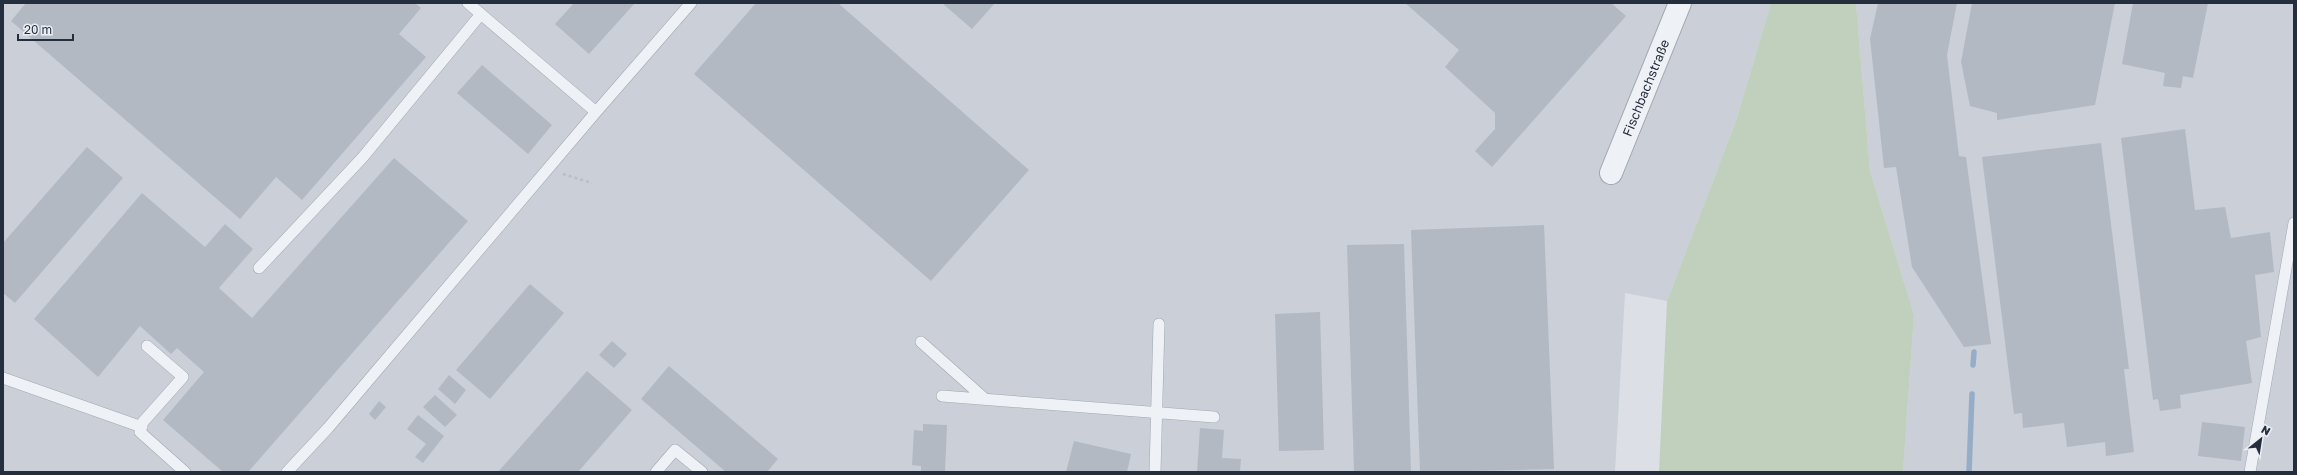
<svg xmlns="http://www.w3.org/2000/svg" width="2297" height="475" font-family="'Golos Text',sans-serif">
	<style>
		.built { fill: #cacfd8 }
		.green { fill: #c1d0bd }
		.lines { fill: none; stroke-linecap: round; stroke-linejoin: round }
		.stream { stroke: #96adc7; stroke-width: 5.5 }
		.building { fill: #b3b9c3 }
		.service-casing { stroke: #a1a7b0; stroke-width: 12 }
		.minor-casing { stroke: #a1a7b0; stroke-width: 24 }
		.path { stroke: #babec5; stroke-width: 2.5; stroke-dasharray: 3 3; stroke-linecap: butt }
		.service { stroke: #eef1f5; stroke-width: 11 }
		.minor { stroke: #eef1f5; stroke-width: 22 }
		.labels { text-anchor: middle; stroke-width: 3.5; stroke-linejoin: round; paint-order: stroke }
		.street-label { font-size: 13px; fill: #252e3d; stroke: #ebeff4 }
	</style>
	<rect width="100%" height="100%" fill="#dce0e6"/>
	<path class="built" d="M 3,3 L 1771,3 L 1736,121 L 1667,301 L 1625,293 L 1615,472 L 3,472 Z
		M 1856,3 L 2294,3 L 2294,472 L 1903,472 L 1914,315 L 1870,171 Z"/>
	<path class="green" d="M 1771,3 L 1856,3 L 1870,171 L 1914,315 L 1903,472 L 1659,472 L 1667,301 L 1736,121 Z"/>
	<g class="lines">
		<path class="stream" d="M 1973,365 L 1974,352
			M 1969,472 L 1972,394"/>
	</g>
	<path class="building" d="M 26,3 L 415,3 L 421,8 L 399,34 L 426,57 L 302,200 L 276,177 L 240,219 L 11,21 Z
		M 574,3 L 635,3 L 589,54 L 555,24 Z
		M 756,3 L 838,3 L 1029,170 L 931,281 L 694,74 Z
		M 942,3 L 995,3 L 972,29 Z
		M 1405,3 L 1611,3 L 1626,16 L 1492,167 L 1475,151 L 1495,129 L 1495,113 L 1445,67 L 1459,50 Z
		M 1878,3 L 1957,3 L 1947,55 L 1959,156 L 1966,157 L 1991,344 L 1964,347 L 1912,267 L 1896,167 L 1884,168 L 1870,39 Z
		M 1972,3 L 2115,3 L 2095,105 L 1997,120 L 1997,113 L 1970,106 L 1961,62 Z
		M 2133,3 L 2208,3 L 2193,78 L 2183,76 L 2181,88 L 2163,86 L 2165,73 L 2122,64 Z
		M 482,65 L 552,125 L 528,154 L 457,93 Z
		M 2185,129 L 2195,210 L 2225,207 L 2231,238 L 2270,232 L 2274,272 L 2255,275 L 2261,337 L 2246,341 L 2252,383 L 2180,395 L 2181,408 L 2160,411 L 2158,399 L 2153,400 L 2121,138 Z
		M 2101,143 L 2129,369 L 2124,369 L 2134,452 L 2106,456 L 2105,442 L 2067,447 L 2064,423 L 2023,428 L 2022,413 L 2014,414 L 1982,157 Z
		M 87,147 L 123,178 L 15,303 L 3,293 L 3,243 Z
		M 394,158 L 468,221 L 248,472 L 223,472 L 163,420 L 204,372 L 177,348 L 171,354 L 140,326 L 98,377 L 34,319 L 142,193 L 205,247 L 225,224 L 253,249 L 219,288 L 252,318 Z
		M 1544,225 L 1554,469 L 1420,472 L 1411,230 Z
		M 1404,244 L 1411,472 L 1354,472 L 1347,245 Z
		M 530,284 L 564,313 L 490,399 L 456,370 Z
		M 1320,312 L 1324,450 L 1279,451 L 1275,314 Z
		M 612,341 L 627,354 L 614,368 L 599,355 Z
		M 669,366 L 778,459 L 767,472 L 726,472 L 641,399 Z
		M 587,371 L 632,410 L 578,472 L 498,472 Z
		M 449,375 L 466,390 L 455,404 L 438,389 Z
		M 435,395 L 457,415 L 445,427 L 423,407 Z
		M 379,401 L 386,407 L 375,420 L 369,414 Z
		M 418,415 L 444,436 L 423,463 L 415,457 L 426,444 L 407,429 Z
		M 2202,422 L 2245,427 L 2241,461 L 2198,456 Z
		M 923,424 L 947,425 L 945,472 L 921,471 L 921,466 L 912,465 L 914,430 L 923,431 Z
		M 1200,428 L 1224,430 L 1222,458 L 1241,459 L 1240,472 L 1197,472 Z
		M 1074,441 L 1131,454 L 1127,472 L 1066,472 Z"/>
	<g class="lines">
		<g class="service-casing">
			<path id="service" d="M 468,3 L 596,112
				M 259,268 L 363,157 L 481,14
				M 921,342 L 985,399
				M 147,346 L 183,377 L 143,422 L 140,432 L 185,472
				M 3,378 L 142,427
				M 942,396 L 1214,417
				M 287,472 L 328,428 L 596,112 L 691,3
				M 656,472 L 675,450 L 702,472
				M 1155,472 L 1159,324
				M 2250,472 L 2294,223"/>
		</g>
		<g class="minor-casing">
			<g id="minor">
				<path id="s1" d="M 1611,173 L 1680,3"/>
			</g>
		</g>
		<path class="path" d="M 563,174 L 592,183"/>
		<use href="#service" class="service"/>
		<use href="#minor" class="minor"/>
	</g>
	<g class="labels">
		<g class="street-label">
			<text dy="5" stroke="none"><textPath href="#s1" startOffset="92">Fischbachstraße</textPath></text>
		</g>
	</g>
	<rect width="2297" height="475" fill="none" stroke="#252e3d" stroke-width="8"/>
	<g transform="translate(2261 439) rotate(30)" stroke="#ebeff4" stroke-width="3" paint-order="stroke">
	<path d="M0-3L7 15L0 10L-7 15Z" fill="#252e3d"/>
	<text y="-6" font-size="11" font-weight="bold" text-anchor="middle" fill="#252e3d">N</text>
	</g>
	<path d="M18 34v6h55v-6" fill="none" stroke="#252e3d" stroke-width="2"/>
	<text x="24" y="34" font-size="12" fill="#252e3d" stroke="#ebeff4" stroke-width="3" paint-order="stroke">20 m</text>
</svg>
